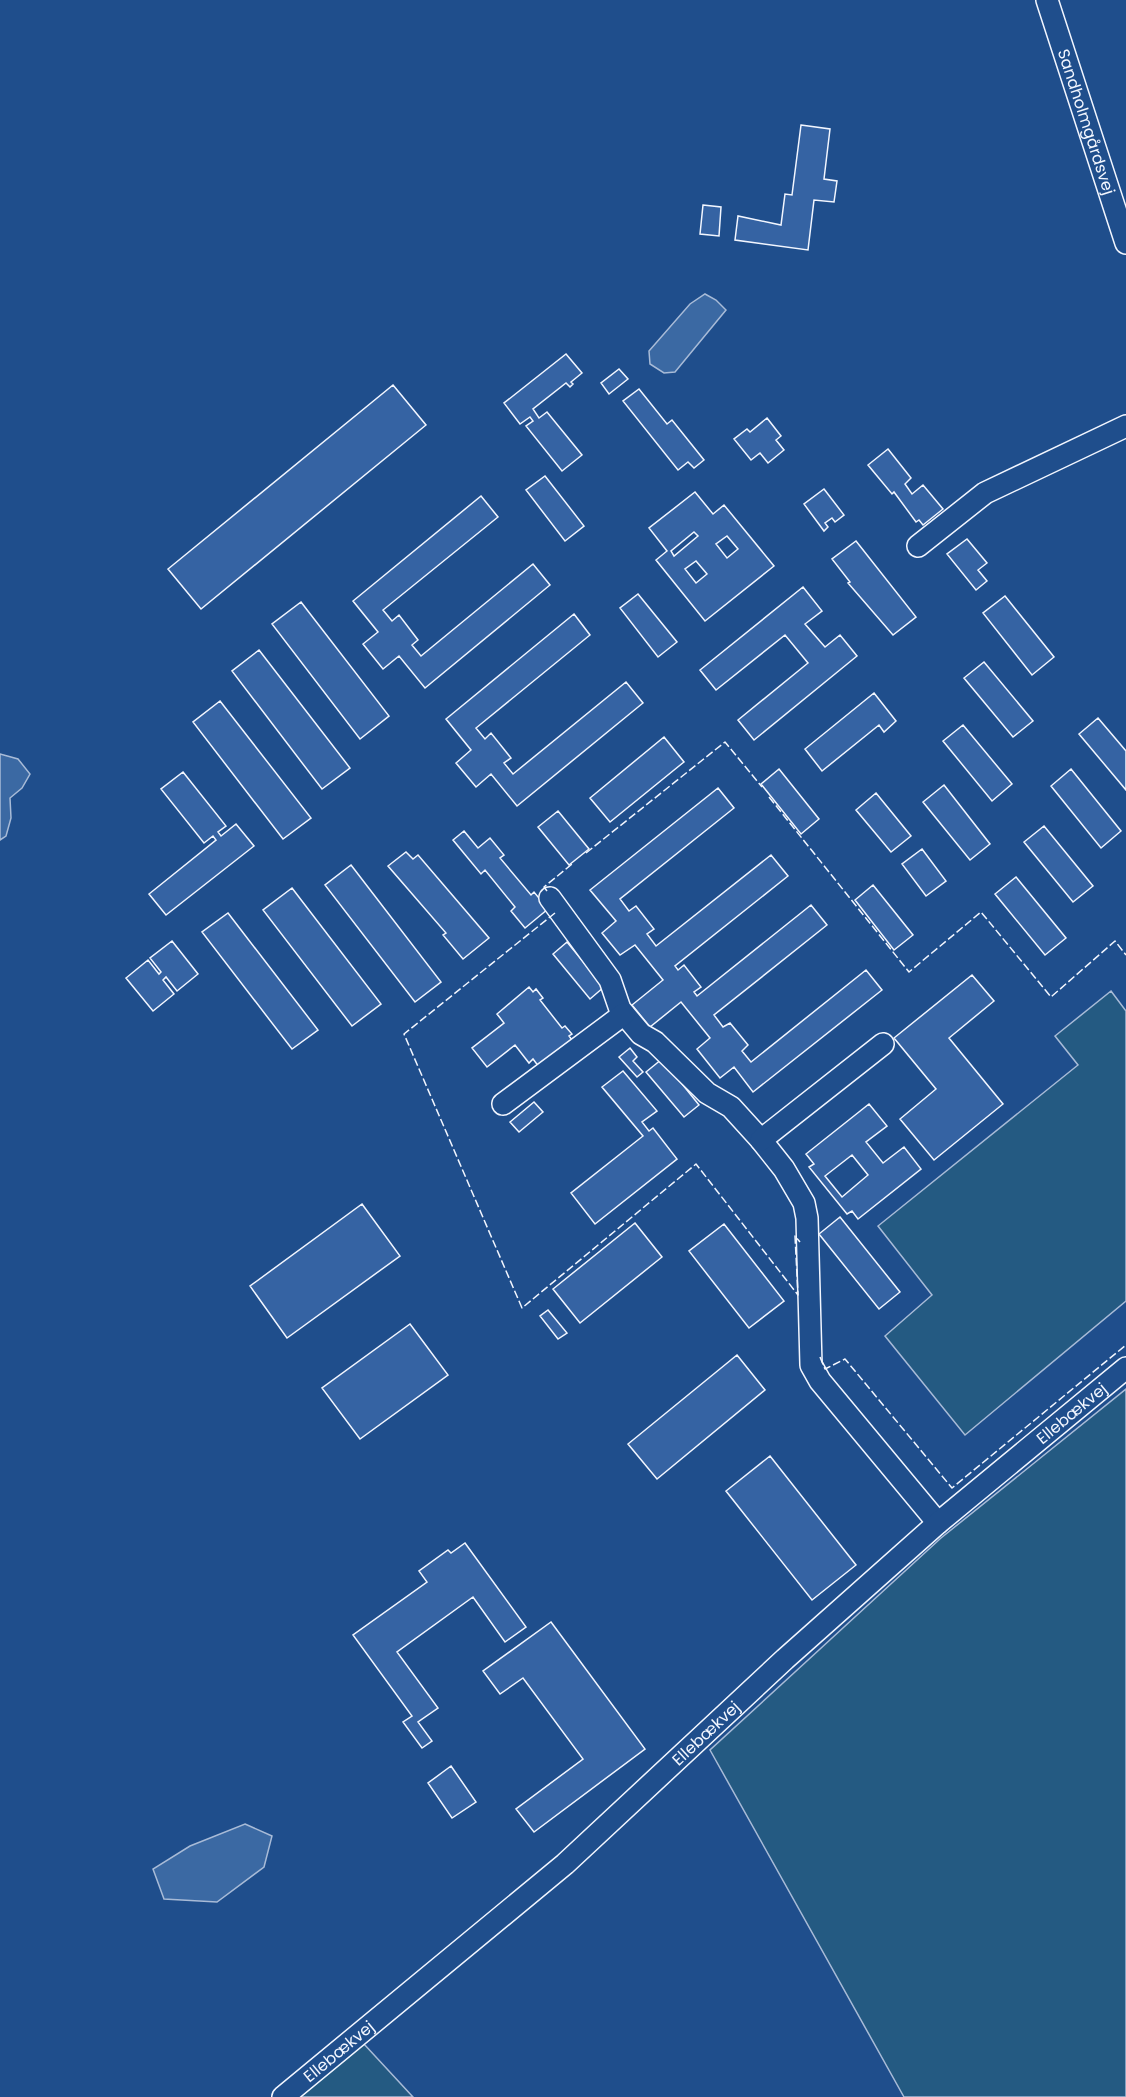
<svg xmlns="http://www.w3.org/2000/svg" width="1126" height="2097" font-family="Poppins,sans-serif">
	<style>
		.green { fill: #245a82; stroke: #a8bbd7; stroke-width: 1.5 }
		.water { fill: #3b69a3; stroke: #a8bbd7; stroke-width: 1.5 }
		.building { fill: #3563a3; stroke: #f2f6ff; stroke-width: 1.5; fill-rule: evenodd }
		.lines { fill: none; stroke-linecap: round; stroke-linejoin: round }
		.minor-casing { stroke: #f2f6ff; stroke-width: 24 }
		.minor { stroke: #1f4e8c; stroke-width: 21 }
		.fence { stroke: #f2f6ff; stroke-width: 1.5; stroke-dasharray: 8 3; stroke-linecap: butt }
		.labels { text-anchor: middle; stroke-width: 4.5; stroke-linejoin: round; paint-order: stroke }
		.street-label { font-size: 16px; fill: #f2f6ff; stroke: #1f4e8c }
	</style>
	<rect width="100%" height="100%" fill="#1f4e8c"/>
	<path class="green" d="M 1111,991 L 1126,1011 L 1126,1301 L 965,1435 L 885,1336 L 932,1295 L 878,1226 L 1078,1065 L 1055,1036 Z
		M 1126,1389 L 1126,2097 L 904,2097 L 710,1750 L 941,1538 Z
		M 363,2043 L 413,2097 L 296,2097 Z"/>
	<path class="water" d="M 705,294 L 716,300 L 726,310 L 675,372 L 664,373 L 650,364 L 649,351 L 690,304 Z
		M 0,754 L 18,759 L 30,774 L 22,788 L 10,798 L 11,818 L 6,836 L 0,840 Z
		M 245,1824 L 272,1836 L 264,1867 L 217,1902 L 164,1899 L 153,1869 L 190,1846 Z"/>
	<path class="building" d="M 801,125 L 830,129 L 824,179 L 837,181 L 834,202 L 814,200 L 808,250 L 735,240 L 738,216 L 781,225 L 785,194 L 792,195 Z
		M 703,205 L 721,207 L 719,236 L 700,234 Z
		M 566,354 L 582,373 L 571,382 L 573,384 L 570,387 L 566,383 L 533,409 L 539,418 L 547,412 L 582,455 L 562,471 L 526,426 L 533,421 L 530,417 L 520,424 L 504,403 Z
		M 619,369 L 628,379 L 609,394 L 601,383 Z
		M 393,385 L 426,425 L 201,609 L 168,569 Z
		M 639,389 L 667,424 L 672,420 L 704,460 L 694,468 L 688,462 L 678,470 L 623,401 Z
		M 767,418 L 781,436 L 776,440 L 784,450 L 768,463 L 760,453 L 751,460 L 734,439 L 747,429 L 750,432 Z
		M 888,449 L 911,478 L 905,484 L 912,494 L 923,485 L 943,509 L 923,525 L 919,520 L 916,522 L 894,492 L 892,494 L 868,465 Z
		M 545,476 L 584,526 L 565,541 L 526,490 Z
		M 824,489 L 844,515 L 835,522 L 832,518 L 825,523 L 828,527 L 824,531 L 804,504 Z
		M 695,492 L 713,514 L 724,505 L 774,566 L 705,621 L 656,560 L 667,551 L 649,528 ZM 694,532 L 698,536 L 674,556 L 671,551 ZM 727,536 L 738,549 L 727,558 L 716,544 ZM 696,561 L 707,574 L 696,583 L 685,569 Z
		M 481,496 L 498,517 L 383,610 L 392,621 L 399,615 L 418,640 L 412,645 L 421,656 L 533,564 L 550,585 L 425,688 L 399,656 L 383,669 L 363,644 L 378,632 L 353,601 Z
		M 967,539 L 987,563 L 978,570 L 987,581 L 976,590 L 947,554 Z
		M 856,541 L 916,617 L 893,635 L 848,583 L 850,582 L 832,559 Z
		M 803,587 L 822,611 L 805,624 L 825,647 L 840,635 L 857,656 L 754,740 L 738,720 L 808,663 L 785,635 L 716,690 L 700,670 Z
		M 638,594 L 677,642 L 658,657 L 620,608 Z
		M 1005,596 L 1054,657 L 1032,675 L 983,613 Z
		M 301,602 L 389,716 L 360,739 L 272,624 Z
		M 574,614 L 590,635 L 476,728 L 485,739 L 491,733 L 511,758 L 504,763 L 513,774 L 626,682 L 643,703 L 517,806 L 491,774 L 476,787 L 456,763 L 471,750 L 446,719 Z
		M 259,650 L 350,768 L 322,789 L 232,671 Z
		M 984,662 L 1033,721 L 1013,737 L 964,678 Z
		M 874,693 L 896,721 L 884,732 L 879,725 L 822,771 L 805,749 Z
		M 220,701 L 311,818 L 283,839 L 193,722 Z
		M 1098,718 L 1126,751 L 1126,790 L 1079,734 Z
		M 963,725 L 1012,784 L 992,801 L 943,741 Z
		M 664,737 L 684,762 L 610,822 L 590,798 Z
		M 779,769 L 819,819 L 801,834 L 761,784 Z
		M 1071,769 L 1121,831 L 1101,848 L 1051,786 Z
		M 183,772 L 226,826 L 218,832 L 221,836 L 236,824 L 254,846 L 166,915 L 149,894 L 216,840 L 213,836 L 204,843 L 161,789 Z
		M 944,785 L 990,844 L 970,860 L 923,802 Z
		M 718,788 L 734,808 L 620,899 L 629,911 L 636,906 L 654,929 L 647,934 L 656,946 L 771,855 L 788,876 L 675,966 L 678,970 L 684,965 L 701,987 L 694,992 L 697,996 L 811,905 L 827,925 L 714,1015 L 723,1027 L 730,1023 L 748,1045 L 742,1051 L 751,1062 L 866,970 L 882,990 L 753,1092 L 734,1067 L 720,1078 L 697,1049 L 710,1038 L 681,1002 L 650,1027 L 632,1005 L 663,980 L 635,945 L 620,955 L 602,933 L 616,921 L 590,890 Z
		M 876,793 L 911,836 L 891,852 L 856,810 Z
		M 558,811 L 589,849 L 569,865 L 538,827 Z
		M 1044,826 L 1093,886 L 1073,902 L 1024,842 Z
		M 464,831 L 478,848 L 490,838 L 504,855 L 500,858 L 531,895 L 534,892 L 548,909 L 525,928 L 511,911 L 515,907 L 485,870 L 481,874 L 453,840 Z
		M 922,849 L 946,881 L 926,896 L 902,864 Z
		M 406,852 L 413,859 L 418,855 L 489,938 L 463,959 L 443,935 L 446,933 L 388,866 Z
		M 351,865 L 441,982 L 415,1002 L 325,885 Z
		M 1016,877 L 1066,938 L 1045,955 L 995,894 Z
		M 873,885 L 913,935 L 894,950 L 855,900 Z
		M 292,888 L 381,1004 L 352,1026 L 263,910 Z
		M 228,913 L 318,1030 L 292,1049 L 202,932 Z
		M 172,941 L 198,974 L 177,991 L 166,977 L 163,980 L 174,994 L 153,1011 L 126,978 L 148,960 L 159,974 L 161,972 L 150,958 Z
		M 567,942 L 604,987 L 590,999 L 553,954 Z
		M 972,975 L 994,1001 L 949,1038 L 1003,1104 L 934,1160 L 900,1119 L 936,1089 L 894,1038 Z
		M 529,987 L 533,992 L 536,989 L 543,998 L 540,1000 L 562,1028 L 565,1026 L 572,1034 L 569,1036 L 572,1040 L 539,1067 L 533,1059 L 529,1063 L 515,1045 L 487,1067 L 472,1048 L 504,1023 L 497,1014 Z
		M 630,1048 L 637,1057 L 633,1061 L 643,1072 L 637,1077 L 619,1057 Z
		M 662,1059 L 699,1105 L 684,1117 L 646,1072 Z
		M 623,1071 L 657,1111 L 642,1122 L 649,1131 L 653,1128 L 677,1159 L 595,1224 L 571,1193 L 643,1136 L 602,1087 Z
		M 534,1102 L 543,1112 L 519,1132 L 510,1122 Z
		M 869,1104 L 887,1126 L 866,1142 L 883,1163 L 904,1147 L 921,1169 L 858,1219 L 852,1211 L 847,1214 L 809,1167 L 814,1164 L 806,1154 ZM 852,1155 L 868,1175 L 842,1197 L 825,1176 Z
		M 362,1204 L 400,1256 L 287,1338 L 250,1286 Z
		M 840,1217 L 900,1292 L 879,1309 L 819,1234 Z
		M 635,1223 L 662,1257 L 580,1323 L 553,1289 Z
		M 724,1224 L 784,1301 L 749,1328 L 689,1251 Z
		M 548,1310 L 567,1333 L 558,1339 L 540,1316 Z
		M 410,1324 L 448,1375 L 360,1439 L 322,1388 Z
		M 737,1355 L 765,1390 L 657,1479 L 628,1444 Z
		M 770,1456 L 856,1565 L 812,1600 L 726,1491 Z
		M 465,1543 L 526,1627 L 505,1642 L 473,1597 L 397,1652 L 438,1708 L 418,1722 L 432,1741 L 422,1748 L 403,1722 L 412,1716 L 353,1635 L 427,1582 L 419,1571 L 448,1550 L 451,1553 Z
		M 551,1622 L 645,1749 L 534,1832 L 516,1809 L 583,1759 L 523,1678 L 500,1694 L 483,1671 Z
		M 451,1766 L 476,1802 L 452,1818 L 428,1783 Z"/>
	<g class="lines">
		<g class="minor-casing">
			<g id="minor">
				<path id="s1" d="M 1047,0 L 1126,243"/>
				<path d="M 918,546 L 985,493 L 1126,426"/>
				<path d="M 550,898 L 610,980 L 620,1009 L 641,1034 L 655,1042 L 707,1093 L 731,1107 L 761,1140 L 784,1169 L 804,1203 L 807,1218 L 811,1365 L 820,1381 L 938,1523"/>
				<path d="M 503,1104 L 624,1014"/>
				<path d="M 761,1140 L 883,1044"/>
				<path id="s2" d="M 283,2097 L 565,1864 L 785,1659 L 938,1523 L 1126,1368"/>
			</g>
		</g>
		<use href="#minor" class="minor"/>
		<path class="fence" d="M 769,797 L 909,972 L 981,912 L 1051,997 L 1115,941 L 1126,955
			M 586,853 L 725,742 L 762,787
			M 547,891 L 544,887 L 572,864
			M 555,913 L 404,1034 L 522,1308 L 696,1164 L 798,1295 L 795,1236 L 800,1242
			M 820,1357 L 825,1369 L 845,1359 L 952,1488 L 1126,1345"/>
	</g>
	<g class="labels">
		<g class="street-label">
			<text dy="6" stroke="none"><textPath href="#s1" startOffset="128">Sandholmgårdsvej</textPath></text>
			<text dy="6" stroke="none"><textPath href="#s2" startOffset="1044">Ellebækvej</textPath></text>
			<text dy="6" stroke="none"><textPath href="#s2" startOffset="558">Ellebækvej</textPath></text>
			<text dy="6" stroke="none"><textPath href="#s2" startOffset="72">Ellebækvej</textPath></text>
		</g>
	</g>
</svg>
